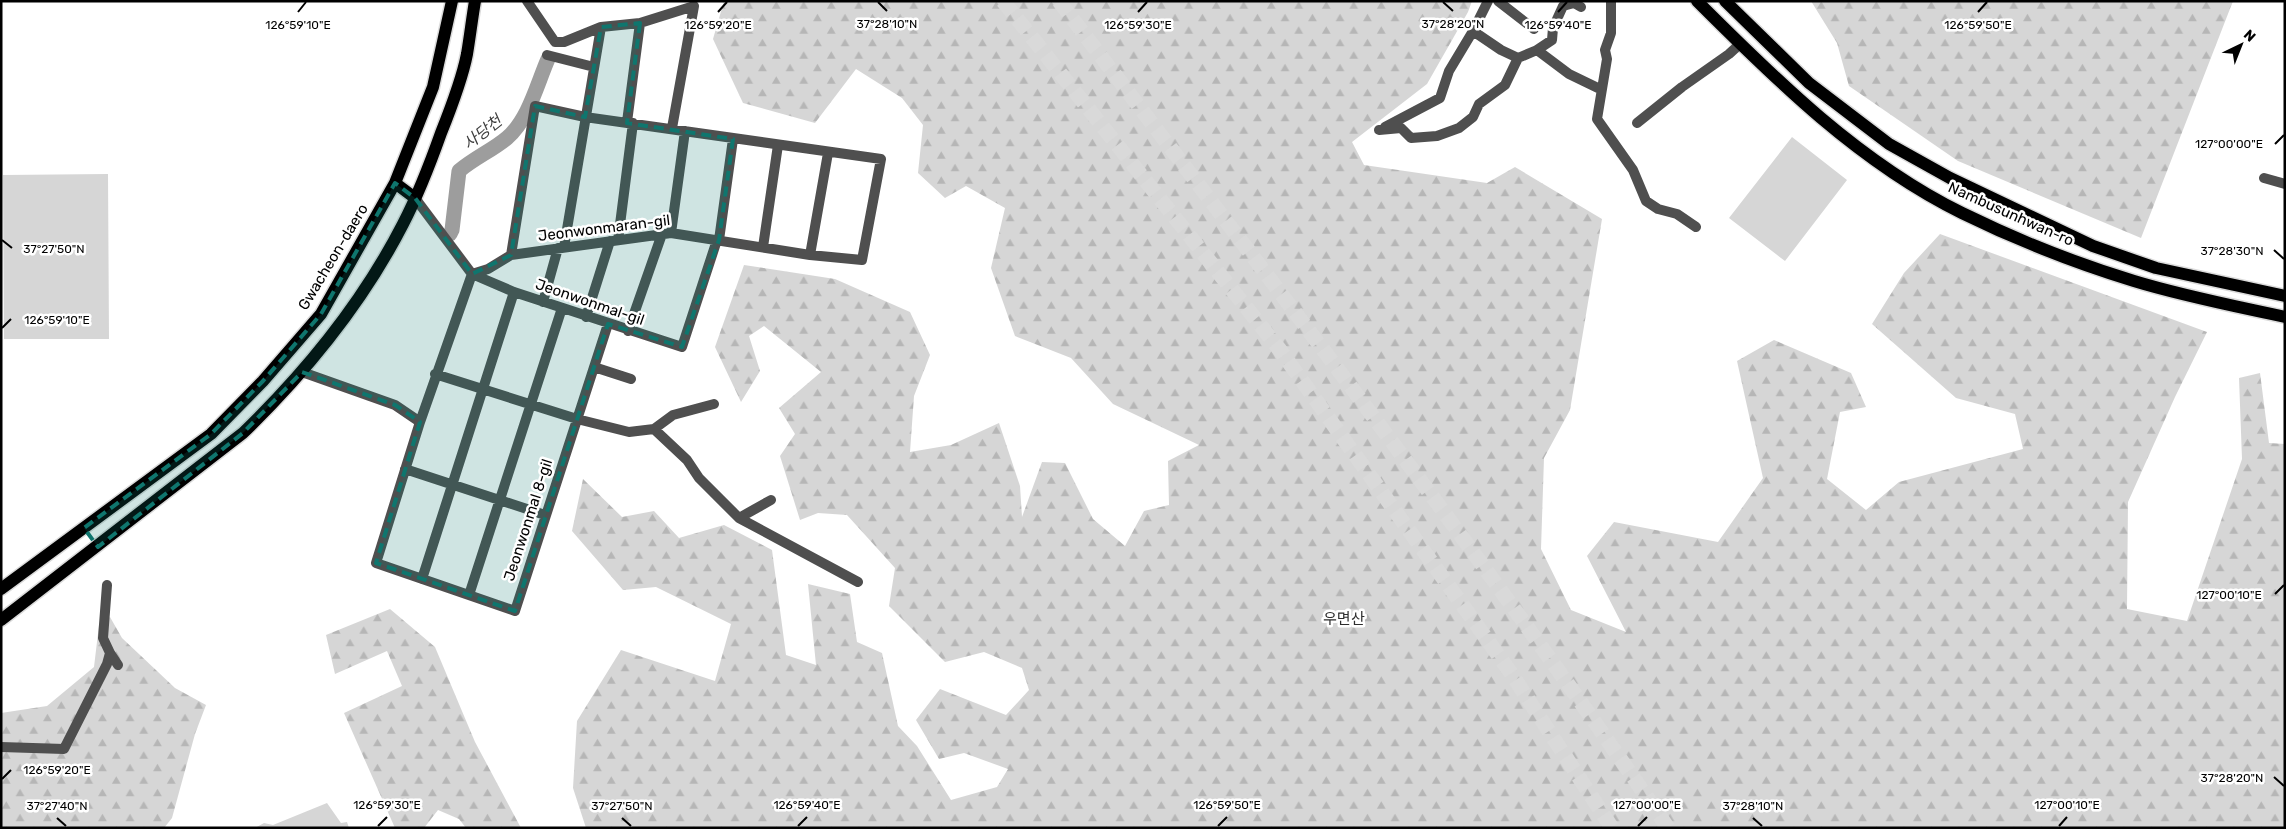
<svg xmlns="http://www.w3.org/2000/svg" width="2286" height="829" font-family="Rubik,'Noto Sans KR',sans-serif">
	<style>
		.forest { fill: url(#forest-firs) }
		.pitch { fill: #d6d6d6 }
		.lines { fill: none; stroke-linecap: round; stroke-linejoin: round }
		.river { stroke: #9d9d9d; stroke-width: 15 }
		.highway-tunnel { stroke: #d9d9d9; stroke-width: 15; stroke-dasharray: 15 8; stroke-linecap: butt }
		.primary-casing { stroke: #dbdbdb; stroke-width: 15 }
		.street { stroke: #4f4f4f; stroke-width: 10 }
		.primary { stroke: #000; stroke-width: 12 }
		.marked { fill: #0f766e; fill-opacity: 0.2; stroke: #0f766e; stroke-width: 4; stroke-dasharray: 10 6; stroke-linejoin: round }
		.ticks { fill: none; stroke: #000; stroke-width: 2 }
		.labels { text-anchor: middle; stroke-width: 5; stroke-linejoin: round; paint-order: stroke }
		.street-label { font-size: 15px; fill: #000; stroke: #fff }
		.park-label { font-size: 15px; fill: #2d2d2d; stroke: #fff }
		.water-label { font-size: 16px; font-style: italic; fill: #3e3e3e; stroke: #fff }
		.ticks-label { font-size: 12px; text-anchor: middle; fill: #000; stroke: #fff; stroke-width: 5; stroke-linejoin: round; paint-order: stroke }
	</style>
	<defs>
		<pattern id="forest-firs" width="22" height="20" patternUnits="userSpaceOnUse" patternTransform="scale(1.25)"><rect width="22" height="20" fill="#d6d6d6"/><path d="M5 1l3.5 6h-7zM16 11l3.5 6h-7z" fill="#b6b6b6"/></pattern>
	</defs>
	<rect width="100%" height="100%" fill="#fff"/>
	<path class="forest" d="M 724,1 L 1472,1 L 1468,12 L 1427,84 L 1352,142 L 1364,165 L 1487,183 L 1515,167 L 1602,219 L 1570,410 L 1544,458 L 1541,549 L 1571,610 L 1626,632 L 1587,556 L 1614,522 L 1718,542 L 1763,478 L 1737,361 L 1774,340 L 1851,373 L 1866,407 L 1840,412 L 1827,479 L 1866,510 L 1899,482 L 2023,449 L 2015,414 L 1956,398 L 1872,324 L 1904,273 L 1940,234 L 2207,332 L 2175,397 L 2128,502 L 2127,609 L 2187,621 L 2242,459 L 2239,378 L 2260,373 L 2269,443 L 2285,444 L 2285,828 L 586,828 L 573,788 L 577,721 L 621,650 L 715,681 L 731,624 L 656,587 L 623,590 L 572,531 L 583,479 L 622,517 L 654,511 L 679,538 L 724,525 L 772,550 L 786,655 L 816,665 L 808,584 L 850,594 L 857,642 L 882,653 L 898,726 L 917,746 L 951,800 L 997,787 L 1008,769 L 964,753 L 939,759 L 916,720 L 940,689 L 1006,715 L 1029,690 L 1022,668 L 984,652 L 945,662 L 889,606 L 895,568 L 847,515 L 818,513 L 800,520 L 780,456 L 795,434 L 779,408 L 821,372 L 764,326 L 749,336 L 760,371 L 741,402 L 715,347 L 744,265 L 835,279 L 910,312 L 930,355 L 914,396 L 910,452 L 951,445 L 999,423 L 1020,486 L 1022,517 L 1042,462 L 1065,463 L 1093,519 L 1125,546 L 1144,511 L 1169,505 L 1168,461 L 1199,445 L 1113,404 L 1071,358 L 1015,336 L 991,268 L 1005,208 L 966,186 L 945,198 L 918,173 L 923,125 L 902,98 L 856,69 L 815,123 L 743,103 L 713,39 Z
		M 1811,1 L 2233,1 L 2141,238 L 1958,161 L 1849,86 L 1837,43 Z
		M 390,609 L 435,647 L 475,742 L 521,828 L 466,828 L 459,819 L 438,810 L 424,828 L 395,828 L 344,713 L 402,686 L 387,651 L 335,674 L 326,635 Z
		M 110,617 L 122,638 L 175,688 L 206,705 L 195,734 L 172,818 L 164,828 L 1,828 L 1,713 L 47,706 L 94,667 L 99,625 Z"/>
	<path class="pitch" d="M 1792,137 L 1847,180 L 1785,261 L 1729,218 Z
		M 108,174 L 109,339 L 4,339 L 3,175 Z
		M 327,803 L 341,823 L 347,822 L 349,828 L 255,828 L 264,823 L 273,825 Z"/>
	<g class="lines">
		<path class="river" d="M 450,234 L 452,230 L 459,171 C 474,158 493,150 507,138 C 529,119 537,84 548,59"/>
		<path class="highway-tunnel" d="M 1003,1 L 1280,350 L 1511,673 L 1612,828
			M 1059,1 C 1266,274 1475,545 1668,828"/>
		<g class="primary-casing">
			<path id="primary" d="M 1697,1 C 1776,80 1860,163 1962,213 C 2017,240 2075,263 2134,281 C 2183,296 2235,306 2285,317
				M 1725,1 L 1809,83 L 1889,144 L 1950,178 L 2093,246 L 2156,268 L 2285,296
				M 395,183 L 415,198
				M 1,589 L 211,434 L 263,381 L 321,314 L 395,183 L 433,87 L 452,1
				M 1,620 L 243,433 C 306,372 363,302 403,224 C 418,195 430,164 441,133 C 451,108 462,80 467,54 C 470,36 472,19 475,1"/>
		</g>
		<path class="street" d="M 527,1 L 555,42 L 564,42 L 601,27 L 640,23 L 694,6 L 672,128
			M 1488,1 L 1473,31 L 1501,50 L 1518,58 L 1537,50 L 1569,74 L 1600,89
			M 1498,1 L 1534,29
			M 1611,1 L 1611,33 L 1605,50 L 1607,59 L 1597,119 L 1633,170 L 1646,201 L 1658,209 L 1677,214 L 1696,227
			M 1537,50 L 1552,40 L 1553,28 L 1563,6 L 1574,3 L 1581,7
			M 547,55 L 594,67
			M 627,122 L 640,23
			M 1637,123 L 1682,87 L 1729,54 L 1740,44
			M 1385,127 L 1440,98 L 1449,71 L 1473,31
			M 1379,130 L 1401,128 L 1411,138 L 1437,136 L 1459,128 L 1473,117 L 1479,104 L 1505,85 L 1518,58
			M 2264,178 L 2285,184
			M 415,198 L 472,274 L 514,292 L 682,347 L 717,240
			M 671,233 L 685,131
			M 618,240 L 633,123
			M 719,240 L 733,139
			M 564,247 L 601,27
			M 763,247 L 778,145
			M 810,255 L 828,153
			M 472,274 L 488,269 L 511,255 L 671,233 L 810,255 L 862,260 L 881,159 L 585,117 L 535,106 L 511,255
			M 472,274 L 420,422 L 376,563 L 515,611 L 608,324
			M 543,302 L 558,248
			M 586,317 L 610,241
			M 628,331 L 662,234
			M 594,367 L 631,379
			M 302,372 L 395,405 L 420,422
			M 435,374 L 577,419 L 629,432 L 654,429 L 687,460 L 699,478 L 739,518 L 858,582
			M 654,429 L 673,415 L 714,404
			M 405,469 L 545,515
			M 739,518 L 771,500
			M 422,579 L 514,292
			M 469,595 L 562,308
			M 110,653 L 118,665
			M 1,747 L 64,749 L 107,664 L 110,653 L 103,638 L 107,585"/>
		<use href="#primary" class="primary"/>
	</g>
	<path class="marked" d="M 640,23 L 627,123 L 733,139 L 719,240 L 682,347 L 608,324 L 515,611 L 376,563 L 420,422 L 395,405 L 302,372 L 243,433 L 98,547 L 84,528 L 211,434 L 263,381 L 321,314 L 395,183 L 415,198 L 472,274 L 511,255 L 535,106 L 585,117 L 601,27 Z"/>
	<path class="ticks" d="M 878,2 L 887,11M 1443,2 L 1453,11M 298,12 L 306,2M 718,12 L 727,2M 1138,12 L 1147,2M 1558,12 L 1567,2M 1978,12 L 1987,2M 2275,144 L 2284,135M 2,240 L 12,248M 2274,250 L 2284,259M 2,328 L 11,319M 2275,594 L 2284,585M 2274,777 L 2284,786M 2,779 L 11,770M 57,818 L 66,826M 622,818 L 631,826M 1753,818 L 1762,826M 378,826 L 387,817M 798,826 L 807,817M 1218,826 L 1227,817M 1638,826 L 1647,817M 2059,826 L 2067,817"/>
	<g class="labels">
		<g class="street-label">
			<text transform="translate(2011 214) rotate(24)" y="5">Nambusunhwan-ro</text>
			<text transform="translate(604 228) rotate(-7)" y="5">Jeonwonmaran-gil</text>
			<text transform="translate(333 257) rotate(-59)" y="5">Gwacheon-daero</text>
			<text transform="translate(590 302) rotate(19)" y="5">Jeonwonmal-gil</text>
			<text transform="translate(528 520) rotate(-72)" y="5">Jeonwonmal 8-gil</text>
		</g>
		<g class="park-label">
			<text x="1344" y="624">우면산</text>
		</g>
		<g class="water-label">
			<text transform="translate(482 132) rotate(-38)" y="6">사당천</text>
		</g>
	</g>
	<g class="ticks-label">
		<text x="887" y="28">37°28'10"N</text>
		<text x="1453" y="28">37°28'20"N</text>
		<text x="718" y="29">126°59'20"E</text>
		<text x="1138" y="29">126°59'30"E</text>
		<text x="1558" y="29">126°59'40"E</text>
		<text x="1978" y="29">126°59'50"E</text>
		<text x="298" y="29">126°59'10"E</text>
		<text x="2229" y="148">127°00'00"E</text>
		<text x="54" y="253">37°27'50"N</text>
		<text x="2232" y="255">37°28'30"N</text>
		<text x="57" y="324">126°59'10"E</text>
		<text x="2229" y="599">127°00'10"E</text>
		<text x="57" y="774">126°59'20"E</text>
		<text x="2232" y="782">37°28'20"N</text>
		<text x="387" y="809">126°59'30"E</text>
		<text x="807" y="809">126°59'40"E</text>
		<text x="1227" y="809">126°59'50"E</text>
		<text x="1647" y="809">127°00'00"E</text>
		<text x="2067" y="809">127°00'10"E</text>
		<text x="57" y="810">37°27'40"N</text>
		<text x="622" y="810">37°27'50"N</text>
		<text x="1753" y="810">37°28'10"N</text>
	</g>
	<rect width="2286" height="829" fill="none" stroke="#000000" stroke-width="5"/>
	<g transform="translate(2241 45) rotate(43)" stroke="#ffffff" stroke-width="4" paint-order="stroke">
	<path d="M0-4L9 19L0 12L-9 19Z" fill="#000000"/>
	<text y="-8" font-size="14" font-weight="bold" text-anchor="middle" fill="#000000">N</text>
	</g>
</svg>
